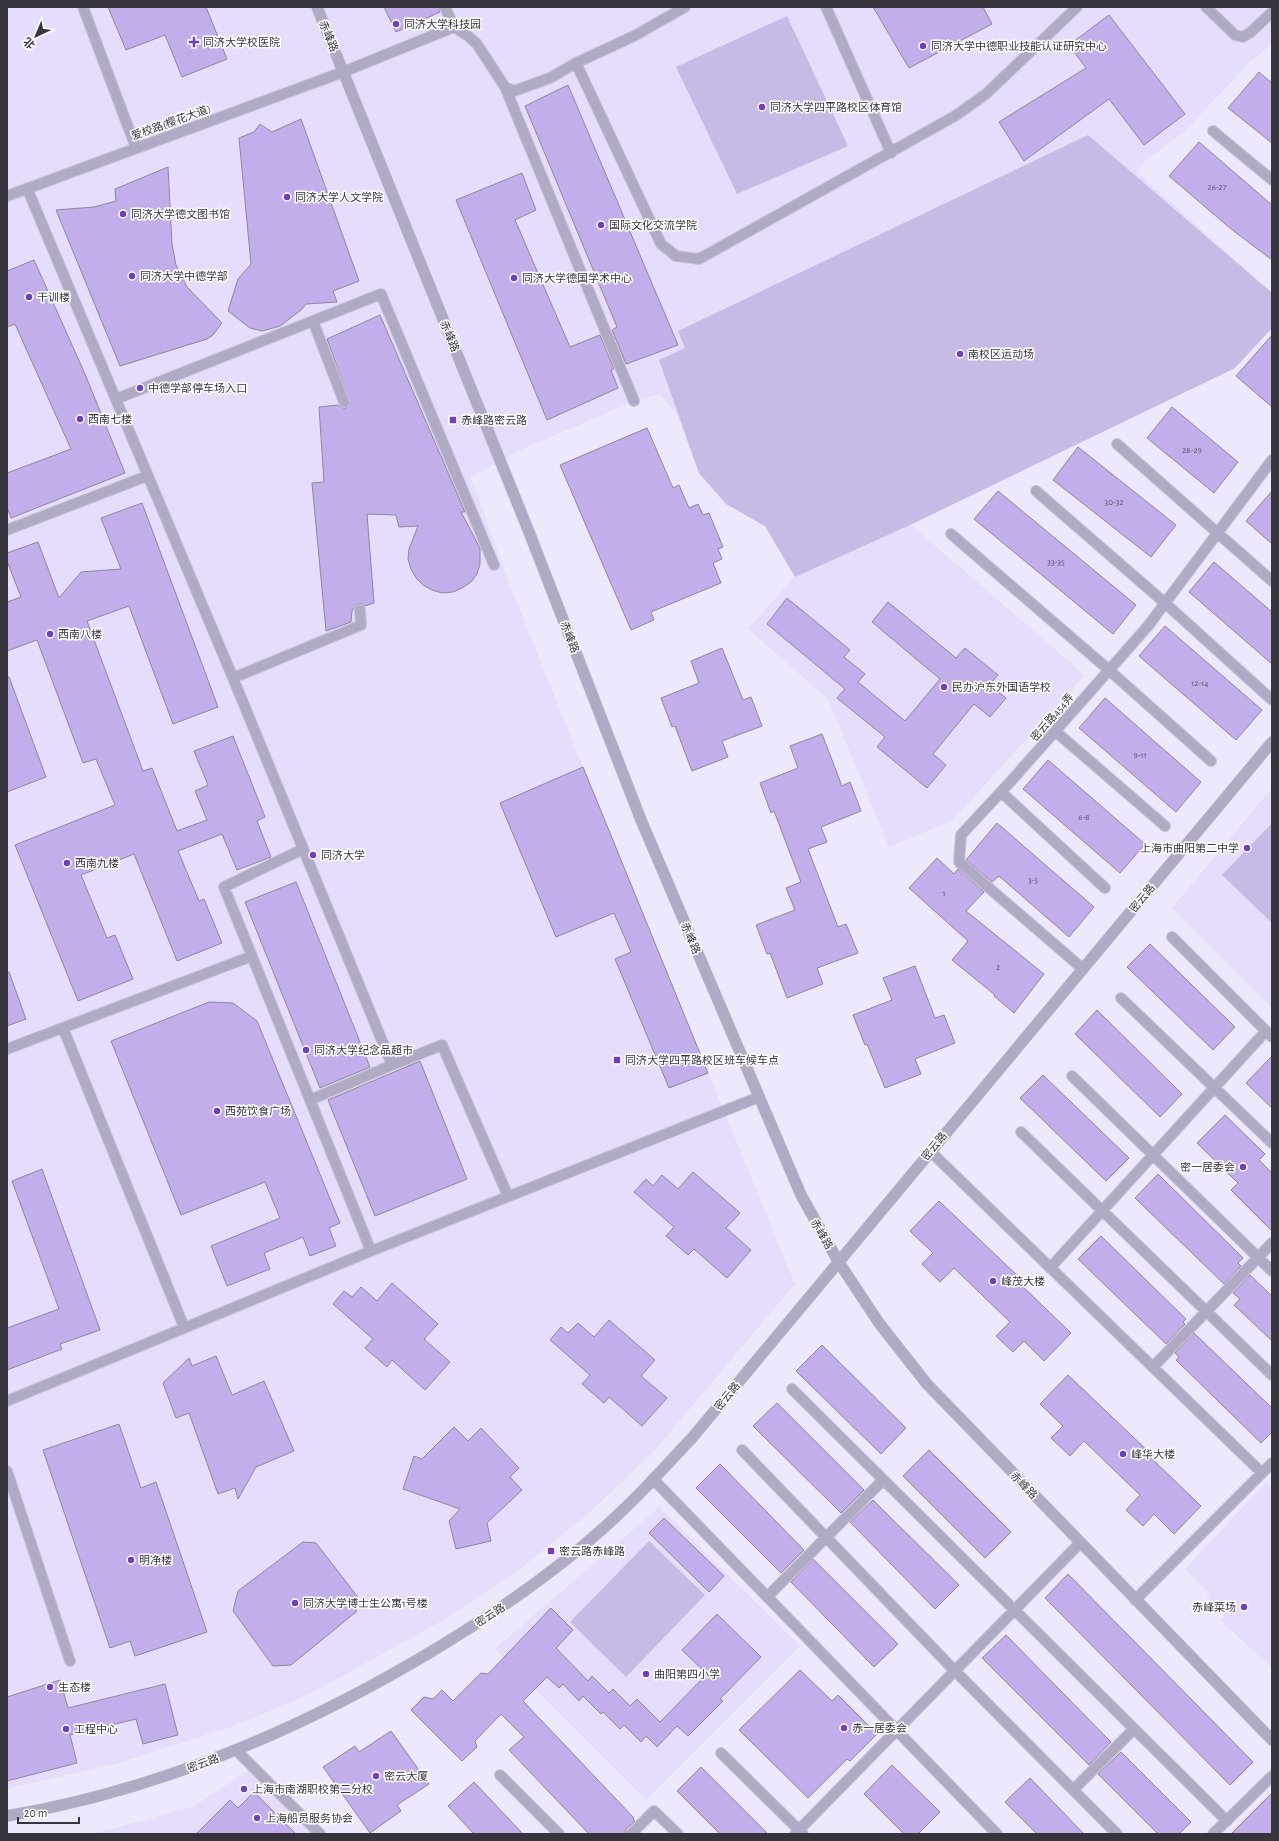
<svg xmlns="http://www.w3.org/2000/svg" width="1279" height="1841" font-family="'Alegreya Sans','Noto Sans SC',sans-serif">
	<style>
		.built { fill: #e6ddfd }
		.green { fill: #c7bae5 }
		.building { fill: #c1aeeb; stroke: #8d879d }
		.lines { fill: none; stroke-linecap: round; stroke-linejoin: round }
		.service-casing { stroke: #c9c4d6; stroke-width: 12 }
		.tertiary-casing { stroke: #c9c4d6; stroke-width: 12 }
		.service { stroke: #b1aac5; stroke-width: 10 }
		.tertiary { stroke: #b1aac5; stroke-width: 11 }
		.poi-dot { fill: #7140b8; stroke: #fff; stroke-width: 1.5 }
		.labels { text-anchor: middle; stroke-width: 3; stroke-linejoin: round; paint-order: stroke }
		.number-label { font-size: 9px; fill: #5a5269 }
		.poi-label { font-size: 11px; fill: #37343e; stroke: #fff; text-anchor: start }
		.street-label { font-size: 11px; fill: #37343e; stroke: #fff }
	</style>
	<rect width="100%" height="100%" fill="#eee8fc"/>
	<path class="built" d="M 7,7 L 1272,7 L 1272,44 L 1251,61 L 1184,132 L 1145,161 L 1137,172 L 1271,292 L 1272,328 L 1235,368 L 911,525 L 1085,675 L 953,820 L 889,847 L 828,699 L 748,629 L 795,576 L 765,526 L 726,504 L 699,473 L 677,414 L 660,394 L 634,401 L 523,449 L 471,477 L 508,580 L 583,767 L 795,1284 L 656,1449 L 589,1513 L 520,1569 L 451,1616 L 306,1696 L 234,1726 L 119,1763 L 7,1789 Z
		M 1272,788 L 1272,1008 L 1172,908 Z
		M 1266,1482 L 1272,1488 L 1272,1668 L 1221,1621 L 1225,1616 L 1206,1598 L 1210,1594 L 1185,1569 Z
		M 659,1507 L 800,1646 L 646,1800 L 495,1649 Z
		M 249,1770 L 311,1834 L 92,1834 L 193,1807 Z"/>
	<path class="green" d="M 787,16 L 848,146 L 737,194 L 676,67 Z
		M 1088,135 L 1271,292 L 1272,328 L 1235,368 L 910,525 L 795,577 L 765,526 L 726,504 L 699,473 L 659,360 L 685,348 L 678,331 Z
		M 1272,823 L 1272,923 L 1222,875 Z
		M 649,1541 L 705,1595 L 626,1677 L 570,1622 Z"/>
	<path class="building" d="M 108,7 L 206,7 L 227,59 L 182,77 L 165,35 L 126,50 Z
		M 384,7 L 439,7 L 440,12 L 396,32 Z
		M 873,7 L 983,7 L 992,24 L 909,68 Z
		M 1109,15 L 1185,114 L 1144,145 L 1109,99 L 1024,161 L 999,122 L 1086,68 L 1069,45 Z
		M 1259,72 L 1272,83 L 1272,143 L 1228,108 Z
		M 568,85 L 678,345 L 626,364 L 612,330 L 617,327 L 525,106 Z
		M 301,119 L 359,281 L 333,291 L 337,302 L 306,304 L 301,310 L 280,326 L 262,331 L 250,328 L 228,311 L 238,279 L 251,264 L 239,138 L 254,132 L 260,124 L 272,132 Z
		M 1199,142 L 1272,205 L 1272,260 L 1231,229 L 1169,176 Z
		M 168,167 L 172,244 L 176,265 L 187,287 L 222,323 L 213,335 L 207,339 L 120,366 L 56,210 L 94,207 L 116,201 L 115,189 Z
		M 522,173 L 536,210 L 515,220 L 570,347 L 600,335 L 614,369 L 611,370 L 618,388 L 547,420 L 456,200 Z
		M 34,260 L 85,374 L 125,473 L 11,518 L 7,507 L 7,473 L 71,449 L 15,324 L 7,327 L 7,271 Z
		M 380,315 L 465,512 L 461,512 L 480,548 L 480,564 L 477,574 L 471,582 L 462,588 L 453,592 L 442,593 L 432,590 L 423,585 L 416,578 L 411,569 L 408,559 L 409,549 L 418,526 L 399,527 L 396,515 L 367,514 L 374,603 L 365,606 L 362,604 L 357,604 L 352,611 L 351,622 L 326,631 L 312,483 L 324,482 L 319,407 L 338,405 L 343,408 L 346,408 L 350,403 L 327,339 Z
		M 1272,335 L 1272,407 L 1236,376 Z
		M 1172,407 L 1238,462 L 1214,493 L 1147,438 Z
		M 647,428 L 673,488 L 679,485 L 689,508 L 698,504 L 703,515 L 709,513 L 723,547 L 718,549 L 722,559 L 713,563 L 721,583 L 651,612 L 654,620 L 631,630 L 560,465 Z
		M 1078,447 L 1176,525 L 1151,557 L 1053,480 Z
		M 998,491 L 1136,605 L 1113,634 L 974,519 Z
		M 1272,491 L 1272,544 L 1246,521 Z
		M 142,503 L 218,707 L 173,724 L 129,606 L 87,621 L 143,771 L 152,768 L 177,831 L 207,820 L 195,791 L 208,785 L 194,751 L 233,736 L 265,817 L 257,821 L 271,857 L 237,870 L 222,834 L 178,851 L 199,901 L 204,899 L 222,943 L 177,961 L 134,854 L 81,875 L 107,938 L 115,935 L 133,979 L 78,1001 L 15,845 L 115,805 L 96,759 L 83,763 L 37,640 L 7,651 L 7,602 L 21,597 L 7,561 L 7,553 L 38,542 L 59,598 L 81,572 L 121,569 L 101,518 Z
		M 1214,562 L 1272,612 L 1272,664 L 1189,592 Z
		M 787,598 L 850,650 L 844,657 L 865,674 L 858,682 L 905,721 L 940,679 L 872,622 L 888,602 L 956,658 L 965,648 L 998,675 L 989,685 L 1006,698 L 990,717 L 974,704 L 933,754 L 946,765 L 927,788 L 877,747 L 885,737 L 837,698 L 845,689 L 767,624 Z
		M 1165,626 L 1262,710 L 1236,740 L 1139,656 Z
		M 722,648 L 743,700 L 751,697 L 762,726 L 722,741 L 728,757 L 692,771 L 675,726 L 672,727 L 661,698 L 699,683 L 691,661 Z
		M 7,677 L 9,677 L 46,777 L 7,792 Z
		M 1105,698 L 1201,782 L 1176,812 L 1079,728 Z
		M 822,734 L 842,786 L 850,782 L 861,811 L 821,827 L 827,842 L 808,849 L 838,927 L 846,924 L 858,953 L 817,968 L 823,984 L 787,998 L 770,953 L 767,954 L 756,925 L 795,910 L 786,888 L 801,882 L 774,811 L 771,813 L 760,783 L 798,768 L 790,746 Z
		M 1048,760 L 1145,844 L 1120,873 L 1023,789 Z
		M 583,767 L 708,1073 L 669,1088 L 615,959 L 631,952 L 614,913 L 556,937 L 500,803 Z
		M 997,823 L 1094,907 L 1069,937 L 999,876 L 992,882 L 966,860 Z
		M 937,858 L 954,874 L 958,869 L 984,892 L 966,911 L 1044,974 L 1014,1013 L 994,996 L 995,995 L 952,960 L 968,941 L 909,888 Z
		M 296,882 L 370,1067 L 320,1088 L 245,902 Z
		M 1150,944 L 1235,1027 L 1213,1050 L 1127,967 Z
		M 915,966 L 935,1018 L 944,1015 L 955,1043 L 915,1059 L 921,1074 L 885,1088 L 867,1044 L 865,1045 L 853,1015 L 892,1000 L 883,978 Z
		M 7,972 L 9,972 L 26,1019 L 7,1026 Z
		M 209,1002 L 233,1003 L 257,1021 L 340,1223 L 329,1228 L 336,1246 L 310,1256 L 303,1237 L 264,1253 L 270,1269 L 227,1286 L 211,1246 L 280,1218 L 265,1182 L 181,1215 L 111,1041 Z
		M 1097,1010 L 1182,1094 L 1160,1117 L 1075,1034 Z
		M 1272,1056 L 1272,1108 L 1246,1083 Z
		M 420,1061 L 467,1179 L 375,1216 L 328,1100 Z
		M 1043,1075 L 1129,1158 L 1106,1181 L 1020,1098 Z
		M 1225,1115 L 1265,1154 L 1259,1160 L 1272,1173 L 1272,1231 L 1231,1190 L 1238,1183 L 1197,1143 Z
		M 42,1169 L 100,1330 L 60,1344 L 62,1349 L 7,1370 L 7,1328 L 59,1309 L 12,1181 Z
		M 693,1172 L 740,1213 L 726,1228 L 751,1250 L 727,1278 L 694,1249 L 688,1255 L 666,1236 L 674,1227 L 634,1192 L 646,1179 L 653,1186 L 662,1175 L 678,1189 Z
		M 1158,1174 L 1243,1258 L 1238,1263 L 1241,1266 L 1224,1284 L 1135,1198 Z
		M 939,1201 L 1021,1279 L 1018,1282 L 1071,1333 L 1044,1361 L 1024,1341 L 1013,1352 L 996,1336 L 1010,1322 L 954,1268 L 940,1282 L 922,1264 L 933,1253 L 910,1231 Z
		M 1101,1236 L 1186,1319 L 1183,1322 L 1185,1324 L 1166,1344 L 1078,1259 Z
		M 1250,1275 L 1272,1296 L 1272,1341 L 1234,1305 L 1240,1299 L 1233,1293 Z
		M 392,1283 L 438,1324 L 424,1339 L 450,1362 L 425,1390 L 392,1360 L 387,1367 L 365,1348 L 373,1339 L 333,1304 L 344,1291 L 352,1297 L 361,1287 L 377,1301 Z
		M 609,1320 L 655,1360 L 641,1376 L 667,1398 L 642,1426 L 609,1397 L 604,1403 L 582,1384 L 590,1375 L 550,1340 L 561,1327 L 568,1333 L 578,1323 L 594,1337 Z
		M 1194,1333 L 1272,1408 L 1272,1432 L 1261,1443 L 1176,1360 L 1179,1357 L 1175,1353 Z
		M 822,1345 L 906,1428 L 881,1454 L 796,1371 Z
		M 216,1356 L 232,1395 L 264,1381 L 294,1451 L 256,1467 L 238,1499 L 235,1488 L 218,1494 L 189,1413 L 176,1418 L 163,1383 L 189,1358 L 192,1366 Z
		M 1068,1375 L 1150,1453 L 1148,1455 L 1201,1506 L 1174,1534 L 1154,1514 L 1143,1526 L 1126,1510 L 1140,1495 L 1084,1441 L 1070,1456 L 1051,1438 L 1063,1426 L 1040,1404 Z
		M 777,1403 L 864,1490 L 841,1513 L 753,1426 Z
		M 119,1424 L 141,1488 L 156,1482 L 207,1632 L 135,1656 L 130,1641 L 110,1648 L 43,1450 Z
		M 454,1427 L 468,1441 L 481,1428 L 519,1468 L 510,1477 L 522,1490 L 487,1523 L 491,1541 L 456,1549 L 449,1521 L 460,1509 L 403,1489 L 414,1456 L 422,1459 Z
		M 929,1450 L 1011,1532 L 985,1558 L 903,1476 Z
		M 720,1464 L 804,1550 L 781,1573 L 696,1488 Z
		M 873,1500 L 959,1585 L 935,1609 L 850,1522 Z
		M 664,1518 L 724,1576 L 709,1592 L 649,1533 Z
		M 303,1542 L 316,1543 L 357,1596 L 356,1612 L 291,1665 L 273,1666 L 233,1611 L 238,1591 Z
		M 813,1559 L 898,1644 L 874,1667 L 791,1582 Z
		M 1068,1574 L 1253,1762 L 1230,1785 L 1045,1598 Z
		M 551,1608 L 573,1630 L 556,1648 L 588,1681 L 592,1676 L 609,1693 L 613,1689 L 630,1706 L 637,1699 L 660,1722 L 707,1674 L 682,1650 L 717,1614 L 761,1657 L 720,1699 L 723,1701 L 688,1736 L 677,1726 L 657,1747 L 646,1736 L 641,1742 L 624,1725 L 620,1729 L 603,1712 L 601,1714 L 583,1696 L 579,1701 L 563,1684 L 559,1688 L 547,1677 L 523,1701 L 634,1818 L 633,1819 L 635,1821 L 626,1829 L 625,1834 L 589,1834 L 509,1750 L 524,1737 L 501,1714 L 475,1741 L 477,1747 L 462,1761 L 411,1710 L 424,1697 L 433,1699 L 442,1690 L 453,1701 L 481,1673 L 488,1674 Z
		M 1006,1635 L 1111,1742 L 1089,1765 L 982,1658 Z
		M 800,1670 L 832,1701 L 838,1695 L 877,1734 L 850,1761 L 847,1759 L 808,1798 L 739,1730 Z
		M 60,1680 L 68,1708 L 165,1684 L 178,1735 L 143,1744 L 136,1719 L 70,1735 L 77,1763 L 7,1781 L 7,1697 Z
		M 391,1731 L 429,1784 L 397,1805 L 401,1811 L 370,1833 L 323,1767 L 355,1746 L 359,1752 Z
		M 1121,1752 L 1191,1822 L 1179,1834 L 1158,1834 L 1098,1774 Z
		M 892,1765 L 940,1812 L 918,1834 L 904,1834 L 864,1794 Z
		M 701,1767 L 768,1834 L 720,1834 L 677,1791 Z
		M 1030,1778 L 1084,1834 L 1037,1834 L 1005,1802 Z
		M 474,1782 L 523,1834 L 474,1834 L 448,1806 Z
		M 254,1792 L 296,1834 L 196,1834 L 230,1800 L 238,1808 Z
		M 1272,1793 L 1272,1834 L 1231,1834 Z"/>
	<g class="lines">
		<g class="service-casing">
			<path id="service" d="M 83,7 L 136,148
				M 445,7 L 454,27
				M 826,7 L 891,153
				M 1206,7 L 1235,35 L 1243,37 L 1251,32 L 1272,12
				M 576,63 L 661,244 L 676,256 L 699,259 L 955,116 L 986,94 L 1077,7
				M 505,87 L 634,401
				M 1213,131 L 1272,180
				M 27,188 L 233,678 L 392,1065 L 442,1045 L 508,1196
				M 7,196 L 343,72 L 454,27 L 468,36 L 477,44 L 505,87 L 514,91 L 550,78 L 576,63 L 636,35 L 685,7
				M 313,321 L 344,402
				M 116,399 L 381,294 L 494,565
				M 1117,444 L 1272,581
				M 1036,491 L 1165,603 L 1271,699
				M 7,530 L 147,476
				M 951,534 L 1109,670 L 1211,761
				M 233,678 L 361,625 L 360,610
				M 1055,731 L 1165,826
				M 1001,792 L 1105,888
				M 303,849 L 224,887 L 371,1251
				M 1172,937 L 1272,1037
				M 1083,969 L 959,862 L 961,835 L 1012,780 L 1148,626 L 1272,460
				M 1121,998 L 1272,1143
				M 63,1028 L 184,1327
				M 7,1049 L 252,956
				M 1072,1076 L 1272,1271
				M 310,1100 L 392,1065
				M 1021,1132 L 1272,1375
				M 930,1151 L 1262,1473
				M 1050,1268 L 1266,1031
				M 1153,1367 L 1272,1243
				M 792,1389 L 1227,1821
				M 7,1401 L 371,1251 L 759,1097
				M 742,1450 L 954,1670 L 1117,1834
				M 7,1471 L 70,1661
				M 653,1479 L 997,1834
				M 767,1597 L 883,1480
				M 1135,1600 L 1272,1463
				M 237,1751 L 320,1834
				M 721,1753 L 803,1834
				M 500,1775 L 559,1834
				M 1073,1790 L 1134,1729
				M 631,1834 L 654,1811 L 678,1834
				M 795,1834 L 1080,1543
				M 1213,1834 L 1272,1776"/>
		</g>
		<g class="tertiary-casing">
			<path id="tertiary" d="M 317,7 L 529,532 L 641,820 L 801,1195 L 838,1261 L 879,1323 L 927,1384 L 1272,1740
				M 7,1816 C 160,1790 301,1730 434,1650 C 502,1609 569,1563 626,1507 C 649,1485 670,1461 692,1438 L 1272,742"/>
		</g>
		<use href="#service" class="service"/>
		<use href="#tertiary" class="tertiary"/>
	</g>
	<g class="poi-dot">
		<circle cx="396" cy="24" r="4"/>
		<path d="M192 36h4v4h4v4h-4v4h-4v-4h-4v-4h4z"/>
		<circle cx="923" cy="46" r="4"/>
		<circle cx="762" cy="107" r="4"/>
		<circle cx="287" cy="197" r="4"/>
		<circle cx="123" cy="214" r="4"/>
		<circle cx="601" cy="225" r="4"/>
		<circle cx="132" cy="276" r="4"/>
		<circle cx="514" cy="278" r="4"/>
		<circle cx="29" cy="297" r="4"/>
		<circle cx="960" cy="354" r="4"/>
		<circle cx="140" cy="388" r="4"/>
		<circle cx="80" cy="419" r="4"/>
		<rect x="449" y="416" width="8" height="8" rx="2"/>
		<circle cx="50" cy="634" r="4"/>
		<circle cx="944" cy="687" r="4"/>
		<circle cx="1247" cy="848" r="4"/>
		<circle cx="313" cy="855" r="4"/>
		<circle cx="67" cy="863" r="4"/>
		<circle cx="306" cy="1050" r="4"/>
		<rect x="613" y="1056" width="8" height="8" rx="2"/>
		<circle cx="217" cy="1111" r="4"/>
		<circle cx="1243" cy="1167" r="4"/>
		<circle cx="993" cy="1281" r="4"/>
		<circle cx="1123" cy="1454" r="4"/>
		<rect x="547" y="1547" width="8" height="8" rx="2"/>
		<circle cx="131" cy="1560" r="4"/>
		<circle cx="295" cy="1603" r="4"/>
		<circle cx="1244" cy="1607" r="4"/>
		<circle cx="646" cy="1674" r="4"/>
		<circle cx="50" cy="1687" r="4"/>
		<circle cx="844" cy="1728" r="4"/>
		<circle cx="66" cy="1729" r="4"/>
		<circle cx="376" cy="1776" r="4"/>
		<circle cx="244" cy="1789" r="4"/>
		<circle cx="257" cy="1818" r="4"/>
	</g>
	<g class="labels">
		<g class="number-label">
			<text x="1217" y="190">26-27</text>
			<text x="1192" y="453">28-29</text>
			<text x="1114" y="505">30-32</text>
			<text x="1056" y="565">33-35</text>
			<text x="1200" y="686">12-14</text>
			<text x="1140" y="758">9-11</text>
			<text x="1084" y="820">6-8</text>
			<text x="1033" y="883">3-5</text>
			<text x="944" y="896">1</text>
			<text x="998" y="970">2</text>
		</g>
		<g class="poi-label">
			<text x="404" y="28">同济大学科技园</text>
			<text x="203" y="46">同济大学校医院</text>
			<text x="931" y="50">同济大学中德职业技能认证研究中心</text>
			<text x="770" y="111">同济大学四平路校区体育馆</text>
			<text x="295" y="201">同济大学人文学院</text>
			<text x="131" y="218">同济大学德文图书馆</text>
			<text x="609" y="229">国际文化交流学院</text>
			<text x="140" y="280">同济大学中德学部</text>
			<text x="522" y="282">同济大学德国学术中心</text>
			<text x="37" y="301">干训楼</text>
			<text x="968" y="358">南校区运动场</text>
			<text x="148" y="392">中德学部停车场入口</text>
			<text x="88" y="423">西南七楼</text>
			<text x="461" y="424">赤峰路密云路</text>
			<text x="58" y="638">西南八楼</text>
			<text x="952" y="691">民办沪东外国语学校</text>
			<text x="1239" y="852" text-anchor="end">上海市曲阳第二中学</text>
			<text x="321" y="859">同济大学</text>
			<text x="75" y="867">西南九楼</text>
			<text x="314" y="1054">同济大学纪念品超市</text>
			<text x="625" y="1064">同济大学四平路校区班车候车点</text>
			<text x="225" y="1115">西苑饮食广场</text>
			<text x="1235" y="1171" text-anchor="end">密一居委会</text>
			<text x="1001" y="1285">峰茂大楼</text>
			<text x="1131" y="1458">峰华大楼</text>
			<text x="559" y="1555">密云路赤峰路</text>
			<text x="139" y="1564">明净楼</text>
			<text x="303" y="1607">同济大学博士生公寓1号楼</text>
			<text x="1236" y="1611" text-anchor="end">赤峰菜场</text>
			<text x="654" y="1678">曲阳第四小学</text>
			<text x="58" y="1691">生态楼</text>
			<text x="852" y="1732">赤一居委会</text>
			<text x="74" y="1733">工程中心</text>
			<text x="384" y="1780">密云大厦</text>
			<text x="252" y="1793">上海市南湖职校第二分校</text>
			<text x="265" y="1822">上海船员服务协会</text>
		</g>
		<g class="street-label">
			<text transform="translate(329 36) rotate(68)" y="4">赤峰路</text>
			<text transform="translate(171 122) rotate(-20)" y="4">爱校路(樱花大道)</text>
			<text transform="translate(450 336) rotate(68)" y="4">赤峰路</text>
			<text transform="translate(570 637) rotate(69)" y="4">赤峰路</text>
			<text transform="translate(1052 717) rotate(-49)" y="4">密云路454弄</text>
			<text transform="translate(1142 898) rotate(-50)" y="4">密云路</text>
			<text transform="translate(691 938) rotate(67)" y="4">赤峰路</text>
			<text transform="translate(934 1146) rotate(-50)" y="4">密云路</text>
			<text transform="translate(822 1234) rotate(60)" y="4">赤峰路</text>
			<text transform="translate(727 1396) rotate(-50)" y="4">密云路</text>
			<text transform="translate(1024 1485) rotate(46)" y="4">赤峰路</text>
			<text transform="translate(490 1615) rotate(-33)" y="4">密云路</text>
			<text transform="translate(203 1763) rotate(-20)" y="4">密云路</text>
		</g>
	</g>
	<rect width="1279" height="1841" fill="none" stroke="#37343e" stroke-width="16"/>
	<g transform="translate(36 36) rotate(224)" stroke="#ffffff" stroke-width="3" paint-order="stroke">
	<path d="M0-3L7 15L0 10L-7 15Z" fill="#37343e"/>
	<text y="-6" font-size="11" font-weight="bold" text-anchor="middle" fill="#37343e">北</text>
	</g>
	<path d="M18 1817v6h61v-6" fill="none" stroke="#37343e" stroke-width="2"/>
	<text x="24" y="1817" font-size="12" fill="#37343e" stroke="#ffffff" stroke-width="3" paint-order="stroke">20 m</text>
</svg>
